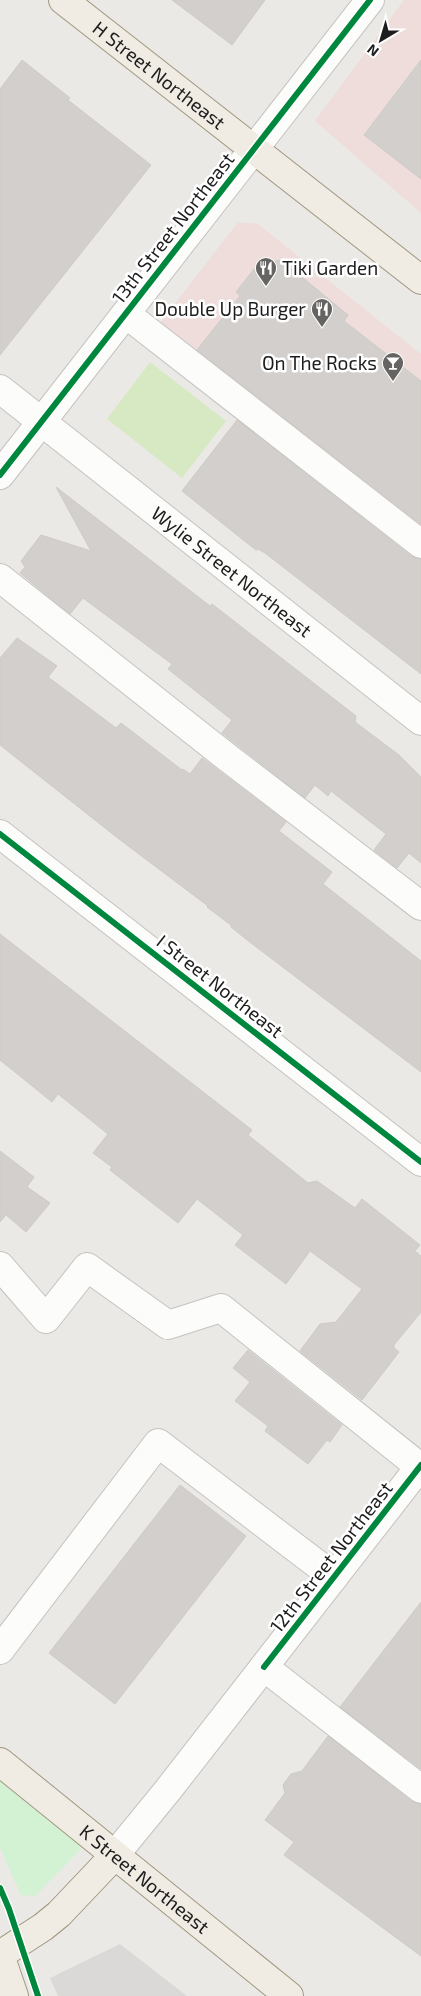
<svg xmlns="http://www.w3.org/2000/svg" width="421" height="1996" font-family="'Exo 2',sans-serif">
	<style>
		.residential { fill: #dad9d7 }
		.commercial { fill: #eeddda }
		.grass { fill: #d7e9c3 }
		.park { fill: #d2f2d3 }
		.building { fill: #d2cfcc; stroke: #cecbc7 }
		.lines { fill: none; stroke-linecap: round; stroke-linejoin: round }
		.minor-casing { stroke: #c4c3c1; stroke-width: 30 }
		.major-casing { stroke: #a19781; stroke-width: 30 }
		.minor { stroke: #fcfcfb; stroke-width: 28 }
		.major { stroke: #f0ebe3; stroke-width: 28 }
		.cycleway-casing { stroke: #fff; stroke-width: 9 }
		.cycleway { stroke: #00873e; stroke-width: 6 }
		.labels { text-anchor: middle; stroke-width: 5; stroke-linejoin: round; paint-order: stroke }
		.street-label { font-size: 19px; fill: #1d1d1d; stroke: #fff }
		.poi-label { font-size: 19px; fill: #1d1d1d; stroke: #fff; text-anchor: end }
	</style>
	<rect width="100%" height="100%" fill="#ebe9e5"/>
	<path class="residential" d="M 120,1944 L 187,1996 L 58,1996 L 50,1978 Z"/>
	<path class="commercial" d="M 404,0 L 421,0 L 421,213 L 315,121 Z
		M 238,222 L 258,224 L 421,354 L 421,536 L 157,327 Z"/>
	<path class="grass" d="M 150,362 L 226,421 L 182,478 L 107,419 Z"/>
	<path class="park" d="M 0,1778 L 83,1842 L 82,1848 L 35,1896 L 21,1895 L 0,1848 Z"/>
	<path class="building" d="M 172,0 L 265,0 L 232,45 Z
		M 22,60 L 70,98 L 68,100 L 151,165 L 0,355 L 0,89 Z
		M 421,60 L 421,179 L 364,135 Z
		M 281,260 L 348,315 L 344,321 L 421,381 L 421,524 L 197,350 L 240,296 L 236,292 L 258,264 Z
		M 237,420 L 411,556 L 421,559 L 421,674 L 265,553 L 258,549 L 256,550 L 237,535 L 182,491 Z
		M 56,487 L 210,606 L 212,604 L 356,716 L 355,722 L 399,755 L 421,777 L 421,863 L 409,853 L 397,868 L 374,850 L 386,834 L 331,791 L 328,796 L 315,785 L 305,798 L 222,733 L 232,720 L 168,669 L 172,664 L 83,598 L 70,614 L 20,573 L 25,567 L 21,561 L 41,535 L 91,551 Z
		M 17,638 L 57,666 L 48,677 L 116,728 L 121,723 L 182,770 L 183,769 L 190,774 L 202,758 L 286,822 L 279,831 L 332,872 L 323,884 L 421,961 L 421,1072 L 251,943 L 231,927 L 231,925 L 207,907 L 208,906 L 119,839 L 0,745 L 0,658 Z
		M 0,934 L 252,1130 L 248,1135 L 308,1183 L 317,1181 L 355,1208 L 362,1199 L 420,1245 L 415,1251 L 421,1256 L 421,1312 L 394,1345 L 394,1348 L 399,1352 L 362,1400 L 300,1351 L 320,1324 L 336,1322 L 362,1289 L 310,1251 L 286,1284 L 235,1245 L 243,1235 L 197,1199 L 178,1223 L 110,1170 L 112,1167 L 93,1153 L 108,1134 L 58,1094 L 52,1102 L 0,1060 Z
		M 0,1151 L 34,1177 L 27,1187 L 50,1203 L 26,1232 L 6,1215 L 0,1222 Z
		M 248,1350 L 342,1425 L 330,1442 L 327,1440 L 308,1464 L 265,1431 L 268,1426 L 235,1401 L 250,1382 L 233,1368 Z
		M 180,1485 L 246,1536 L 115,1704 L 49,1653 Z
		M 421,1602 L 421,1769 L 340,1707 Z
		M 328,1736 L 411,1801 L 421,1804 L 421,1956 L 284,1855 L 294,1842 L 265,1820 L 285,1793 L 283,1785 L 291,1774 L 302,1771 Z"/>
	<g class="lines">
		<g class="minor-casing">
			<g id="minor">
				<path d="M 126,314 L 421,544"/>
				<path id="s1" d="M 0,389 L 421,721"/>
				<path d="M 0,475 L 370,0"/>
				<path d="M 0,578 L 228,758 L 421,906"/>
				<path d="M 0,834 L 421,1162"/>
				<path d="M 0,1266 L 46,1319 L 87,1267 L 168,1325 L 221,1308 L 420,1467"/>
				<path d="M 0,1650 L 158,1443 L 334,1577"/>
				<path d="M 264,1667 L 421,1789"/>
				<path d="M 114,1856 L 168,1790 L 421,1465"/>
			</g>
		</g>
		<g class="major-casing">
			<g id="major">
				<path id="s2" d="M 63,0 L 421,280"/>
				<path id="s3" d="M 0,1762 L 289,1996"/>
				<path d="M 0,1955 L 43,1927 L 59,1914 L 114,1856"/>
				<path d="M 0,1955 L 14,1996"/>
			</g>
		</g>
		<use href="#minor" class="minor"/>
		<use href="#major" class="major"/>
		<g class="cycleway-casing">
			<path id="cycleway" d="M 0,475 L 370,0
				M 0,834 L 421,1162
				M 264,1667 L 421,1465
				M 0,1888 L 9,1909 L 38,1996"/>
		</g>
		<use href="#cycleway" class="cycleway"/>
	</g>
	<defs>
		<g id="restaurant-pin" transform="scale(1.125)"><path d="M0 17L-7.5 6A9.5 9.5 0 1 1 7.5 6Z" fill="#656463" stroke="#fff"/><path d="M-5-6h1v4h1v-4h1v4h1v-4h1v5L-1.5 .5V6h-2V.5L-5-1ZM5-6V6H3V1.5H1.5Q1.5-4 5-6Z" fill="#fff"/></g>
		<g id="bar-pin" transform="scale(1.125)"><path d="M0 17L-7.5 6A9.5 9.5 0 1 1 7.5 6Z" fill="#656463" stroke="#fff"/><path d="M-6-5H6L.8 .8V4.5H3.5V6h-7V4.5H-.8V.8Z" fill="#fff"/></g>
	</defs>
	<g fill-rule="evenodd">
		<use href="#restaurant-pin" x="266" y="268"/>
		<use href="#restaurant-pin" x="322" y="309"/>
		<use href="#bar-pin" x="393" y="363"/>
	</g>
	<g class="labels">
		<g class="street-label">
			<text dy="7" stroke="none"><textPath href="#s2" startOffset="122">H Street Northeast</textPath></text>
			<text transform="translate(173 228) rotate(-52)" y="7">13th Street Northeast</text>
			<text dy="7" stroke="none"><textPath href="#s1" startOffset="295">Wylie Street Northeast</textPath></text>
			<text transform="translate(220 986) rotate(38)" y="7">I Street Northeast</text>
			<text transform="translate(331 1557) rotate(-52)" y="7">12th Street Northeast</text>
			<text dy="7" stroke="none"><textPath href="#s3" startOffset="186">K Street Northeast</textPath></text>
		</g>
		<g class="poi-label">
			<text x="282" y="275" text-anchor="start">Tiki Garden</text>
			<text x="306" y="316">Double Up Burger</text>
			<text x="377" y="370">On The Rocks</text>
		</g>
	</g>
	<g transform="translate(381 40) rotate(218)" stroke="#ffffff" stroke-width="4" paint-order="stroke">
	<path d="M0-4L9 19L0 12L-9 19Z" fill="#1d1d1d"/>
	<text y="-8" font-size="14" font-weight="bold" text-anchor="middle" fill="#1d1d1d">N</text>
	</g>
</svg>
